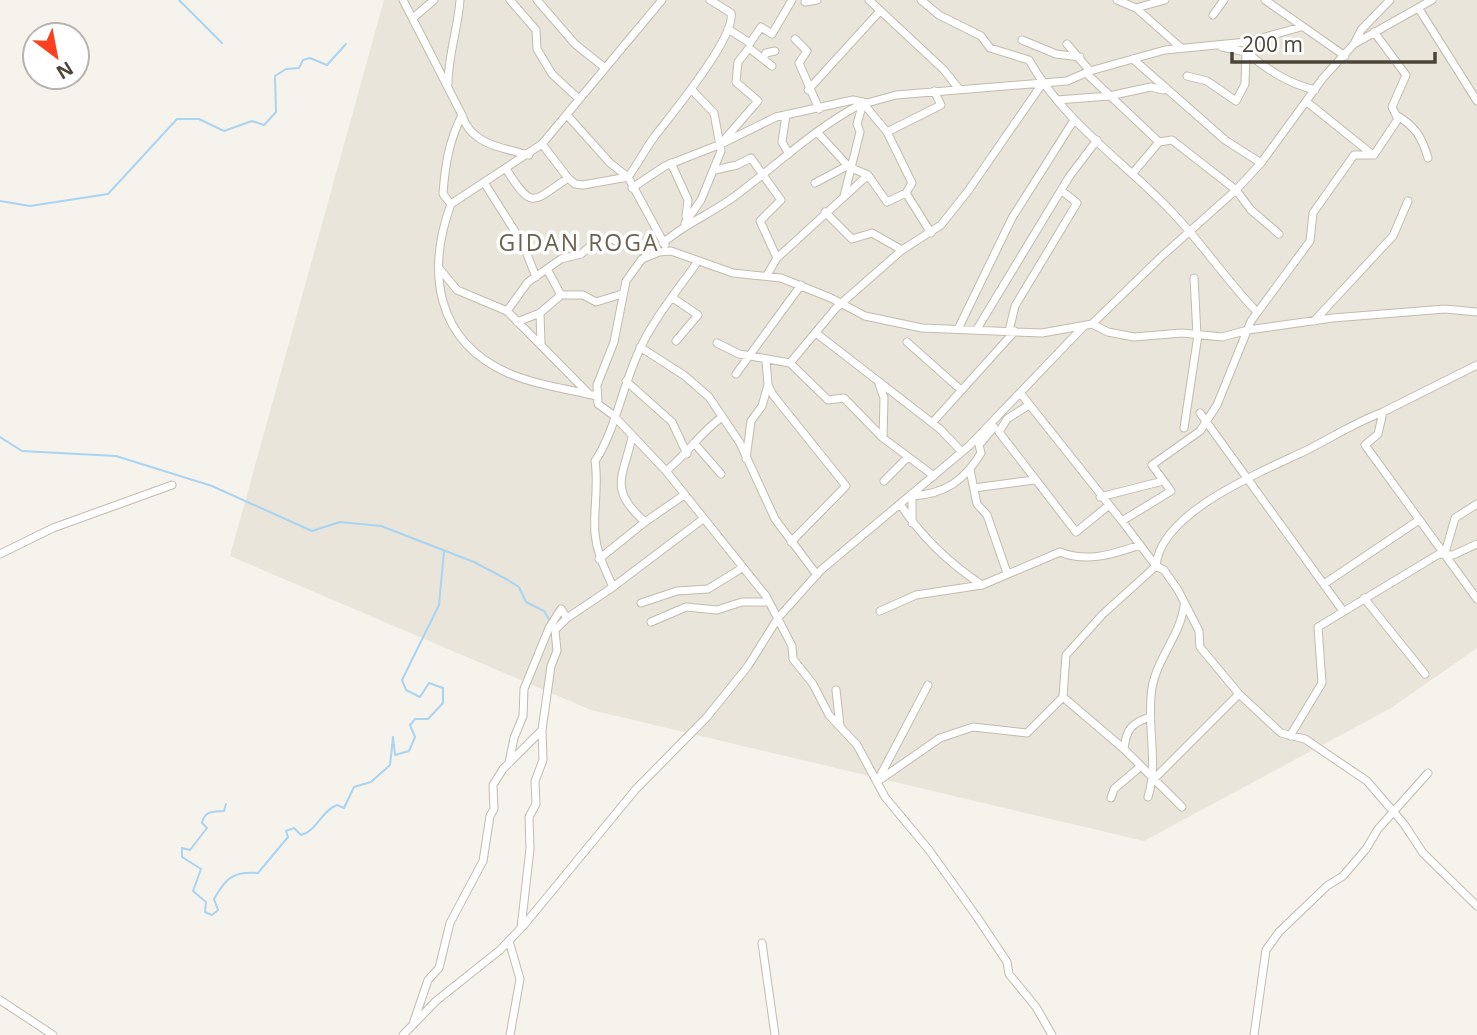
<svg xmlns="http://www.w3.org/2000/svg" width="1477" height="1035" font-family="'Open Sans',sans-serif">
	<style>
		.residential { fill: #eae5da }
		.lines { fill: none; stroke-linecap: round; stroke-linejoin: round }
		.stream { stroke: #a9d4f2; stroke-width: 2 }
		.minor-casing { stroke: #c2bbae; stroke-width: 9 }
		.minor { stroke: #fff; stroke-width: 7 }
		.labels { text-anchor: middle; stroke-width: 7; stroke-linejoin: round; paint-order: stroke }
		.quarter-label { font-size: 23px; letter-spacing: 2px; fill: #6e6250; stroke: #fff }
	</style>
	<rect width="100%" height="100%" fill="#f6f3ec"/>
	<path class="residential" d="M 384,0 L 1477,0 L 1477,648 L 1391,708 L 1144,841 L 591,710 L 230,556 Z"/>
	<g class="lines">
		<path class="stream" d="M 179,0 L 222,43
			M 0,201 L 30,206 L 108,194 L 177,119 L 199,119 L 224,131 L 252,121 L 264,125 L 276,112 L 275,76 L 286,69 L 299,68 L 303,60 L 310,58 L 327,65 L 346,44
			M 0,437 L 22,451 L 116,456 L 212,486 L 312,531 L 340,522 L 381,526 L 474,562 L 508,580 L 519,587 L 526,602 L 544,611 L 550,621
			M 226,804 L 224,811 C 213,812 205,810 202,823 L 207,828 L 190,850 L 182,848 L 182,857 L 201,869 L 193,891 L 206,902 L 205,912 L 212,915 L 218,910 L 214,899 C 226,878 233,871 258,873 L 288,837 L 286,831 L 294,828 L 301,835 C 317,831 321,811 337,805 L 344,808 L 354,787 L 371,782 L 390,765 L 393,737 L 395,755 L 409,751 L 415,737 L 410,725 L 415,719 L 428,719 L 443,703 L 443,688 L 429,683 L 420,697 L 406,690 L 402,680 L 439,605 L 444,551"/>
		<g class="minor-casing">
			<path id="minor" d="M 403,0 L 462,115 C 449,141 445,165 443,194 L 451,204
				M 510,0 L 536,30 L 537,49 L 552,74 L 579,99
				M 537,0 L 575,44 L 605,68
				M 869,0 L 944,70 L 959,89
				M 921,0 L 939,15 L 981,36 L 990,48 L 1029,60 C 1063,121 1123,161 1171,211 C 1202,243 1226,280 1257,312
				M 1117,0 L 1136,8 L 1165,0
				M 1265,0 L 1345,56
				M 805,2 L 817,0
				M 1136,8 L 1180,47
				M 1419,9 L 1477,101
				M 1213,15 L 1224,0
				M 413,18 L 434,0
				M 728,29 L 750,43 L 761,27 L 772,34 L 792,0
				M 795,39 L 807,51 L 799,63 L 819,109
				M 1022,40 L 1056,54 L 1080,57
				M 1355,42 L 1361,30 L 1390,0
				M 1067,44 L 1090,71
				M 1246,52 C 1268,70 1287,83 1315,90
				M 763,58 L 766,53 L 775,51
				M 1133,59 L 1225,140 L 1261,163
				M 1086,73 L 1159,142 L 1172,140 L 1236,190 L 1251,210 L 1279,234
				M 1187,76 L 1207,81 L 1236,101 L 1245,84 L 1246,52 L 1222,47
				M 448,84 C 448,55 458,29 460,0
				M 808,90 L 880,11
				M 1057,100 L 1109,96 L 1151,87 L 1163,90
				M 1307,102 L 1373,155
				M 863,103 L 887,132 L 912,183 L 906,193
				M 462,115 C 471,145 503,148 529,155
				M 567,115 L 610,163 L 628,177 L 665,245
				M 786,115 L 782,142 L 789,154
				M 1396,115 C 1415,126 1422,137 1428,158
				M 887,132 L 941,105 L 934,91
				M 818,133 L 849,167 L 868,175 L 887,202 L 906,193 L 931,233
				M 724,140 L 758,101 L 736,82 L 738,62 L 749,48 L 772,66
				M 542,144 L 568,178
				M 671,163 L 688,200 L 686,216
				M 506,169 C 533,211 532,202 568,178 L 575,184 L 583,185 L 628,177 C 638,164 645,149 655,136 C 671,115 736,37 731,13 L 710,0
				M 715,170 L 737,165 L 751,158 L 781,200 L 760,221 L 777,258
				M 1133,173 L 1159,142
				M 815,183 L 847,166
				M 485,184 L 523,244 L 536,277
				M 632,188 L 665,166 L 721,144 L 776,117 L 853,100 L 867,103 L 896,95 L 1067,81 L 1090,71 L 1165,50 L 1247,42 L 1301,27
				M 844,196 L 860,132 L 857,124 L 863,103
				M 825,212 L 852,239 L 872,233 L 902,250
				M 685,223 L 701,200 L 721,151 L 714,113 L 692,90
				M 663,243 C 686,223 711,214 735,196 C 777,165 816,127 863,103
				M 439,268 L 457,290 L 507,311 L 589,394
				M 548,271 L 561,295
				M 767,275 L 777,258 L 868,175
				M 1194,278 L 1197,335
				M 673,298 L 698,315 L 676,341
				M 507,311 L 528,282 L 561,259 L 581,254 L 599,239 L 611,239 L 652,254
				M 540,313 L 541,343
				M 1314,321 L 1393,236 L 1408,201
				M 517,322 L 540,313 L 561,295 L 583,295 L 596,302 L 622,294
				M 1092,324 L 1108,332 L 1134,337 L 1182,333 L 1222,337 L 1248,330 L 1333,318 L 1445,309 L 1477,312
				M 959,327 L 1012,218 L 1074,120
				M 977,329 L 1069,177 L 1097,140
				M 1009,331 L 1015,306 L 1077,203 L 1061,190
				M 816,333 L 940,429 L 962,452
				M 907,342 L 961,390
				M 717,343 L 739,354 L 790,363 L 828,400 L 844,398 L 883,438 L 934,476
				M 640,347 L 685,376 L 709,397 L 740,443 L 775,519 L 817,575
				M 766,360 L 768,385 L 773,395 L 846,486 L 791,542
				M 790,363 L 836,308 L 902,250 L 941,225 L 968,191 L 1042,84
				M 736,374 L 801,285
				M 626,381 L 672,422 L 687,454
				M 878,381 L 884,398 L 883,438
				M 1021,394 L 1122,521 L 1171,491 L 1152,465 L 1200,431 L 1217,405 L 1251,321 L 1310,241 L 1313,213 L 1354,155 L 1374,155 L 1398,119 L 1392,107 L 1406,75 L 1374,32
				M 597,396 C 567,389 536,385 508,373 C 436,341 426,272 451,204 L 542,144 L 662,0
				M 1029,405 L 1007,419 L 999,432 L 1076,532 L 1108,506
				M 1383,412 L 1477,365
				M 1200,413 L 1343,611
				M 932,423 L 1015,331
				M 1184,428 L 1198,335
				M 632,437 C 623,478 608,489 645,522 L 684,495
				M 694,443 L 721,474
				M 746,459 L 751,421 L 762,406 L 768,385
				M 970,470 L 977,504 L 987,515 L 1007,573
				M 666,471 C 687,454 700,433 722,417
				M 884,481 L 908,457
				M 974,488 L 1034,480
				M 1100,497 L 1163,481
				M 900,504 C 922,538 949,563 982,585
				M 912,523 L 912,496 C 945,494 964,481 981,453 L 979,445 L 994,427
				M 1445,553 L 1455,518 L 1477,504
				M 0,554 L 53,528 L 172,485
				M 599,559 L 645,522
				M 1324,584 L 1419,520
				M 613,587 L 703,519
				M 1364,598 L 1425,674
				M 1477,599 L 1365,445 L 1378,434 L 1383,412 C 1356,422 1331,438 1305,451 C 1263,471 1160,512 1156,566 L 1164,570 L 1178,590 L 1199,631 L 1200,647 L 1239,694 L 1281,733 L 1305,739 L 1367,781 L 1404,824 L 1423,853 L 1477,906
				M 641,603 L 677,591 L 708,589 L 742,568
				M 880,611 L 916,595 L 982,585 L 1060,552 C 1087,563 1113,554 1140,545
				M 567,618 L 613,587 C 605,569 597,554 595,534 C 593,510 599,486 595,461 C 614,434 623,385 639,351 C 653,319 678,290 698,261
				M 651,622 L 686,607 L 717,610 L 742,602 L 769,602
				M 836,690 L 840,726
				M 1063,697 L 1124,749 L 1182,807
				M 1290,736 L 1322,683 L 1318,627 L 1439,554 L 1453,555 L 1477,544
				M 1124,749 C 1126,730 1131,723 1150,717
				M 509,763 L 514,738 L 523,716 L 524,689 L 549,628 L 561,609 L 567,618 L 555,630 L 557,651 L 551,666 L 542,730 L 543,760 L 535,781 L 536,804 L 529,817 L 530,849 L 521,928
				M 1154,779 L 1239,694
				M 878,780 L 928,685
				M 878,781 L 940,738 L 973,727 L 1027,733 L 1063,697 L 1066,655 L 1103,614 L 1156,566 L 1122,521
				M 1148,797 C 1159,762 1146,725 1152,688 C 1157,658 1180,636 1184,606
				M 1111,798 L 1114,789 L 1141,766
				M 509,941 L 520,979 L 510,1035
				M 762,943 L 775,1035
				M 0,1000 L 53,1035
				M 414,1021 L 428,980 L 439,968 L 450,923 L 483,861 L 490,816 L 494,809 L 493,785 L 503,769 L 541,731
				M 403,1035 L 436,1001 L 500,950 L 524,925 L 636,789 L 707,717 L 748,666 L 778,618 L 821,570 L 969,446 L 1083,327
				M 1052,1035 L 1036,1007 L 1009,974 L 1007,962 L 977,917 L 929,850 L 885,797 L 857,745 L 829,715 L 813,684 L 793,659 L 792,646 L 766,596 L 666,471 L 613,415 L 598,404 L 597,385 L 614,342 L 626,281 L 642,259 L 659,252 L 671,251 L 733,273 L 781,278 L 831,298 L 865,316 L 922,328 L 1042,333 L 1092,324 L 1162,256 L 1236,190 L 1261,163 L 1323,78 L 1354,44 L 1432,0
				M 1254,1035 L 1266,950 L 1279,932 L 1327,886 L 1343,876 L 1366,849 L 1378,829 L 1428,773"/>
		</g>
		<use href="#minor" class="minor"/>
	</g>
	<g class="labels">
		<g class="quarter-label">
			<text x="579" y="251">GIDAN ROGA</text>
		</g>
	</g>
	<g transform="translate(56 56) rotate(148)"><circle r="33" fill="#ffffff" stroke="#b7b4b0" stroke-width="2"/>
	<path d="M0-5L12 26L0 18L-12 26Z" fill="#fc3f1d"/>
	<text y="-10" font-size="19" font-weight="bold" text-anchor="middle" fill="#4b4439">N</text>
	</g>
	<path d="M1232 52v10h203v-10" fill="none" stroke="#4b4439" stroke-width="3.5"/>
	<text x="1242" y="52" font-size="21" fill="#4b4439" stroke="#ffffff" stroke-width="5" paint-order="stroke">200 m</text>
</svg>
